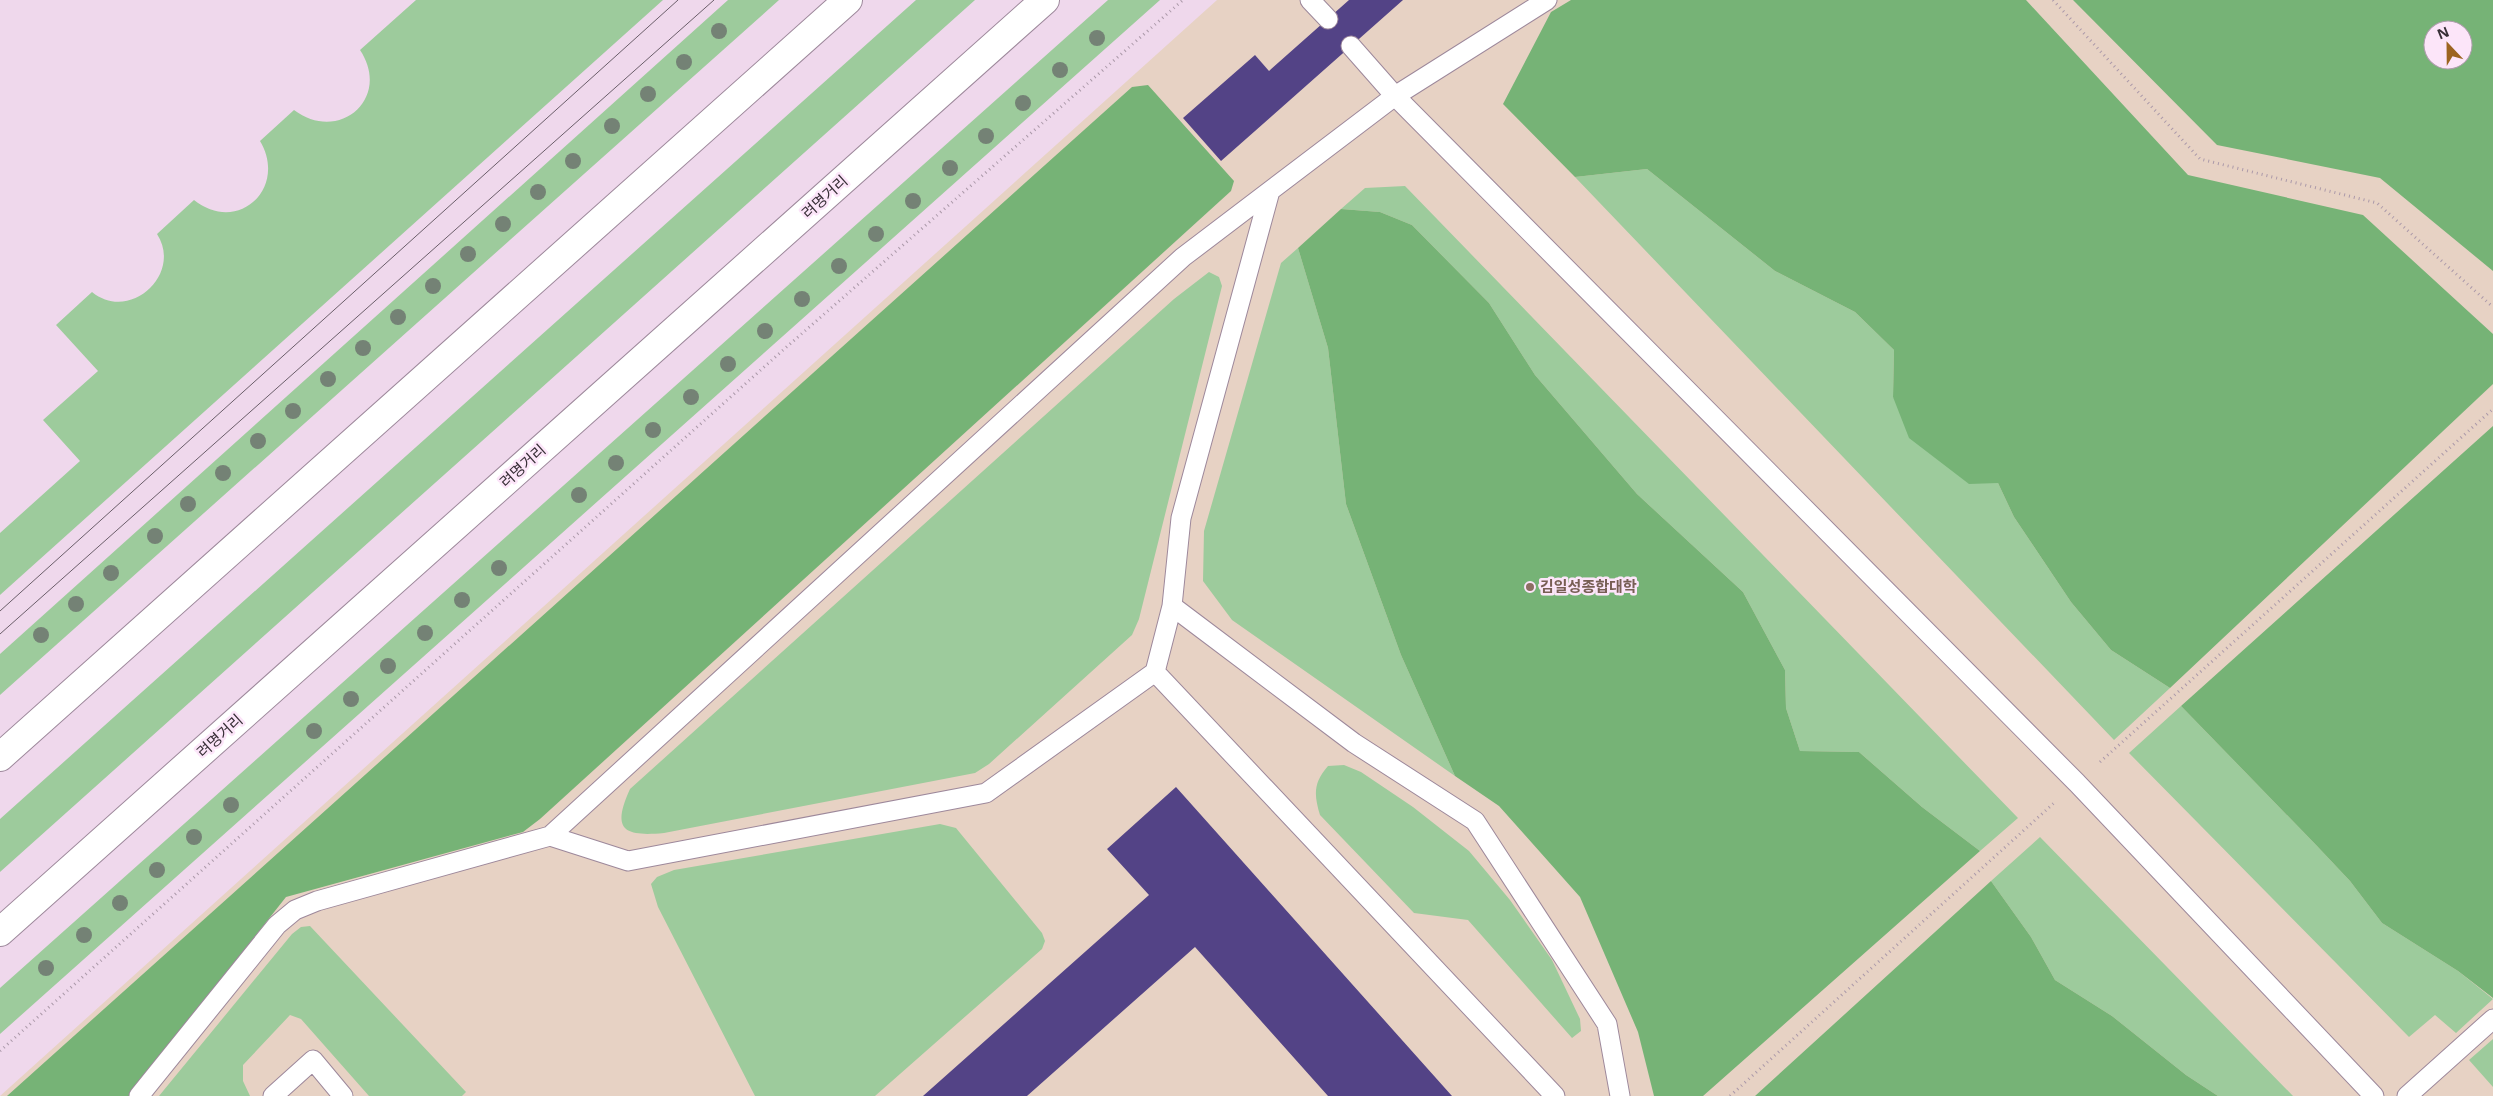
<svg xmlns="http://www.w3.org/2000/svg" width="2493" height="1096" font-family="'Open Sans','Noto Sans KR',sans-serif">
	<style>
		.education { fill: #e7d2c4; fill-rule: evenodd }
		.green { fill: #9dcb9c }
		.forest { fill: #76b376; fill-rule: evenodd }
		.building { fill: #534386 }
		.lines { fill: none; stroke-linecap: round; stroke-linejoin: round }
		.lane-casing { stroke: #9d889b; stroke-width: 21 }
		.highway-casing { stroke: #9d889b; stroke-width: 30 }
		.path { stroke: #ab99a9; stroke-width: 3; stroke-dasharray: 1 4; stroke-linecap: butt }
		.lane { stroke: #fff; stroke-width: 19 }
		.highway { stroke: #fff; stroke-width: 28 }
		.tram { stroke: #6b5e6a; stroke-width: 1 }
		.tree { fill: #748275 }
		.education-dot { fill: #8d6e63; stroke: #fce5f9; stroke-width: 2 }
		.labels { text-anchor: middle; stroke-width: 5; stroke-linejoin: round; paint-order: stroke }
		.street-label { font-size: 15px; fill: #372e36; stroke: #fce5f9 }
		.education-label { font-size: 15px; font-weight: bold; fill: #785e54; stroke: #fce5f9; text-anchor: start }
	</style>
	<rect width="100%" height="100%" fill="#efd8ec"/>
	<path class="education" d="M 1217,0 L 2493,0 L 2493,1096 L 0,1096 ZM 2433,30 L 2463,30 L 2463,60 L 2433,60 Z"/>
	<path class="green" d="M 416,0 L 663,0 L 0,595 L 0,533 L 80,461 L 43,420 L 98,371 L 56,325 L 92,292 C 130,323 183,274 157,234 L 194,200 C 238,235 288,188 260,141 L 294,110 C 339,144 392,98 360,50 Z
		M 728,0 L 779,0 L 0,695 L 0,654 Z
		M 916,0 L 975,0 L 0,872 L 0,819 Z
		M 1108,0 L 1160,0 L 0,1034 L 0,988 Z
		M 1647,169 L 1775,271 L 1855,312 L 1894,350 L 1893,397 L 1969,483 L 1998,483 L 2014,517 L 2071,602 L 2111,650 L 2170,688 L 2114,740 L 1575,177 Z
		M 1405,186 L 2018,818 L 1980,851 L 1922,807 L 1859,752 L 1800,751 L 1786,708 L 1785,670 L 1743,592 L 1637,494 L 1535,375 L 1489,303 L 1412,225 L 1380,212 L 1341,209 L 1365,188 Z
		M 1298,248 L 1328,348 L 1346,504 L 1401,655 L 1455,776 L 1232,620 L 1203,581 L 1204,531 L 1281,263 Z
		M 1209,272 L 1219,277 L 1222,286 L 1139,619 L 1132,635 L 989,764 L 975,773 L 664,833 C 622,837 612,829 630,789 L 1174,299 Z
		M 2181,706 L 2317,846 L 2350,881 L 2382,923 L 2458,971 L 2493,999 L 2456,1033 L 2435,1015 L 2409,1037 L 2129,753 Z
		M 1344,765 L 1361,772 L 1413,807 L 1469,851 L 1510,900 L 1552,960 L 1580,1019 L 1581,1031 L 1572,1038 L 1468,920 L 1414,913 L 1320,815 C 1314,795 1313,783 1328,766 Z
		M 940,824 L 956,828 L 1042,933 L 1045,941 L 1042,949 L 875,1096 L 755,1096 L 658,907 L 651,884 L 657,877 L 674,870 Z
		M 2040,837 L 2293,1096 L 2218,1096 L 2186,1075 L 2112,1016 L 2055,980 L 2031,937 L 1991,881 Z
		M 310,926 L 466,1092 L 462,1096 L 369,1096 L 301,1019 L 290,1015 L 243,1065 L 243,1081 L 250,1096 L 159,1096 L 292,934 L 301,927 Z
		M 2493,1039 L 2493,1087 L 2469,1060 Z"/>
	<path class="forest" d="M 1571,0 L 2026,0 L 2188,175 L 2363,215 L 2493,334 L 2493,384 L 2170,688 L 2111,650 L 2071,602 L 2014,517 L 1998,483 L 1969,484 L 1909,438 L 1893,397 L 1894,350 L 1855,312 L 1775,271 L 1647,169 L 1575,177 L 1503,104 L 1551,12 Z
		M 2073,0 L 2493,0 L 2493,271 L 2380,178 L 2217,145 ZM 2433,30 L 2463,30 L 2463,60 L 2433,60 Z
		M 1148,85 L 1234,181 L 1231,191 L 540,819 L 523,832 L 286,897 L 129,1096 L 7,1096 L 1132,87 Z
		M 1341,209 L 1380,212 L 1412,225 L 1489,303 L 1535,375 L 1637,494 L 1743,592 L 1785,670 L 1786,708 L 1800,751 L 1859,752 L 1922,807 L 1980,851 L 1703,1096 L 1654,1096 L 1638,1032 L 1580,897 L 1499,806 L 1455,776 L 1401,655 L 1346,504 L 1328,348 L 1298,248 Z
		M 2493,426 L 2493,998 L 2458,971 L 2382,923 L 2350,881 L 2317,846 L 2181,706 Z
		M 1991,881 L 2031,937 L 2055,980 L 2112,1016 L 2186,1075 L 2218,1096 L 1755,1096 Z"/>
	<path class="building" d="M 1349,0 L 1403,0 L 1221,161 L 1183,118 L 1255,55 L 1269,71 Z
		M 1176,787 L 1452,1096 L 1328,1096 L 1195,947 L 1027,1096 L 923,1096 L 1149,895 L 1107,849 Z"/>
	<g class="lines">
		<g class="lane-casing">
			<path id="lane" d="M 1310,0 L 1328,19
				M 1351,46 L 1395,96 L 2077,783 L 2374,1096
				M 1270,191 L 1181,518 L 1172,606 L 1354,743 L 1475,821 L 1607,1024 L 1620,1096
				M 1155,672 L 1172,606
				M 550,836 L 628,861 L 986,793 L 1155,672 L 1555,1096
				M 139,1096 L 277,925 L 295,910 L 317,901 L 550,836 L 1183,257 L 1395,96 L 1547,0
				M 273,1096 L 313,1060 L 343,1096
				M 2407,1096 L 2493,1019"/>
		</g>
		<g class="highway-casing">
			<path id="highway" d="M 0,757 L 848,0
				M 0,932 L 1045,0"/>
		</g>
		<path class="path" d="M 2053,0 L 2200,159 L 2377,203 L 2493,307
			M 2100,762 L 2493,409
			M 0,1051 L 782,351 L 1183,0
			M 1730,1096 L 2054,803"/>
		<use href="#lane" class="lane"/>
		<use href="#highway" class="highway"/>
		<path class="tram" d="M 0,611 L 678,0
			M 0,634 L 714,0"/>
	</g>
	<g class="tree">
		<circle cx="719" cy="31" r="8"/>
		<circle cx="1097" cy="38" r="8"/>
		<circle cx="684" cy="62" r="8"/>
		<circle cx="1060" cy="70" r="8"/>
		<circle cx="648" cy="94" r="8"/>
		<circle cx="1023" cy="103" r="8"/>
		<circle cx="612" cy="126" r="8"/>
		<circle cx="986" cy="136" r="8"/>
		<circle cx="573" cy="161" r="8"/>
		<circle cx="950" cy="168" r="8"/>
		<circle cx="538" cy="192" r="8"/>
		<circle cx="913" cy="201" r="8"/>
		<circle cx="503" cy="224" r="8"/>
		<circle cx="876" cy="234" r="8"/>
		<circle cx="468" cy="254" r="8"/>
		<circle cx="839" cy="266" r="8"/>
		<circle cx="433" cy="286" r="8"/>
		<circle cx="802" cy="299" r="8"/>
		<circle cx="398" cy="317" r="8"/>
		<circle cx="765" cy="331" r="8"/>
		<circle cx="363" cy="348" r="8"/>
		<circle cx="728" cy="364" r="8"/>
		<circle cx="328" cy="379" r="8"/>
		<circle cx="691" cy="397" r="8"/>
		<circle cx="293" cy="411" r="8"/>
		<circle cx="653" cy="430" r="8"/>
		<circle cx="258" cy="441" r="8"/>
		<circle cx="616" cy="463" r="8"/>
		<circle cx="223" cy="473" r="8"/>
		<circle cx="579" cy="495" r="8"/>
		<circle cx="188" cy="504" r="8"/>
		<circle cx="155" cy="536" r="8"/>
		<circle cx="499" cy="568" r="8"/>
		<circle cx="111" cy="573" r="8"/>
		<circle cx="462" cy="600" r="8"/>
		<circle cx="76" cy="604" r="8"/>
		<circle cx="425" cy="633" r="8"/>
		<circle cx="41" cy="635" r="8"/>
		<circle cx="388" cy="666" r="8"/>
		<circle cx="351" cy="699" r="8"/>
		<circle cx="314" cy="731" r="8"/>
		<circle cx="231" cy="805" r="8"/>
		<circle cx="194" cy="837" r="8"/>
		<circle cx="157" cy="870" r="8"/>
		<circle cx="120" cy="903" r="8"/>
		<circle cx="84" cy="935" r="8"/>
		<circle cx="46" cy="968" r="8"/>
	</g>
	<circle class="education-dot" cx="1530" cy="587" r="5"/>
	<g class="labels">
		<g class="street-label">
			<text transform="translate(825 197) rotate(-42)" y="5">려명거리</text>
			<text transform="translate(523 466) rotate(-42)" y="5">려명거리</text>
			<text transform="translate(220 736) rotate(-42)" y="5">려명거리</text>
		</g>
		<g class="education-label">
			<text x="1540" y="592">김일성종합대학</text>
		</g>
	</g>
	<g transform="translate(2448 45) rotate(338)"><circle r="24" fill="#fce5f9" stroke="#ad9cab"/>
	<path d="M0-4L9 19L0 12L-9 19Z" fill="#9c6420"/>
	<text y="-8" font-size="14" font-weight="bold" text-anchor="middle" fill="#372e36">N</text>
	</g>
</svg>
